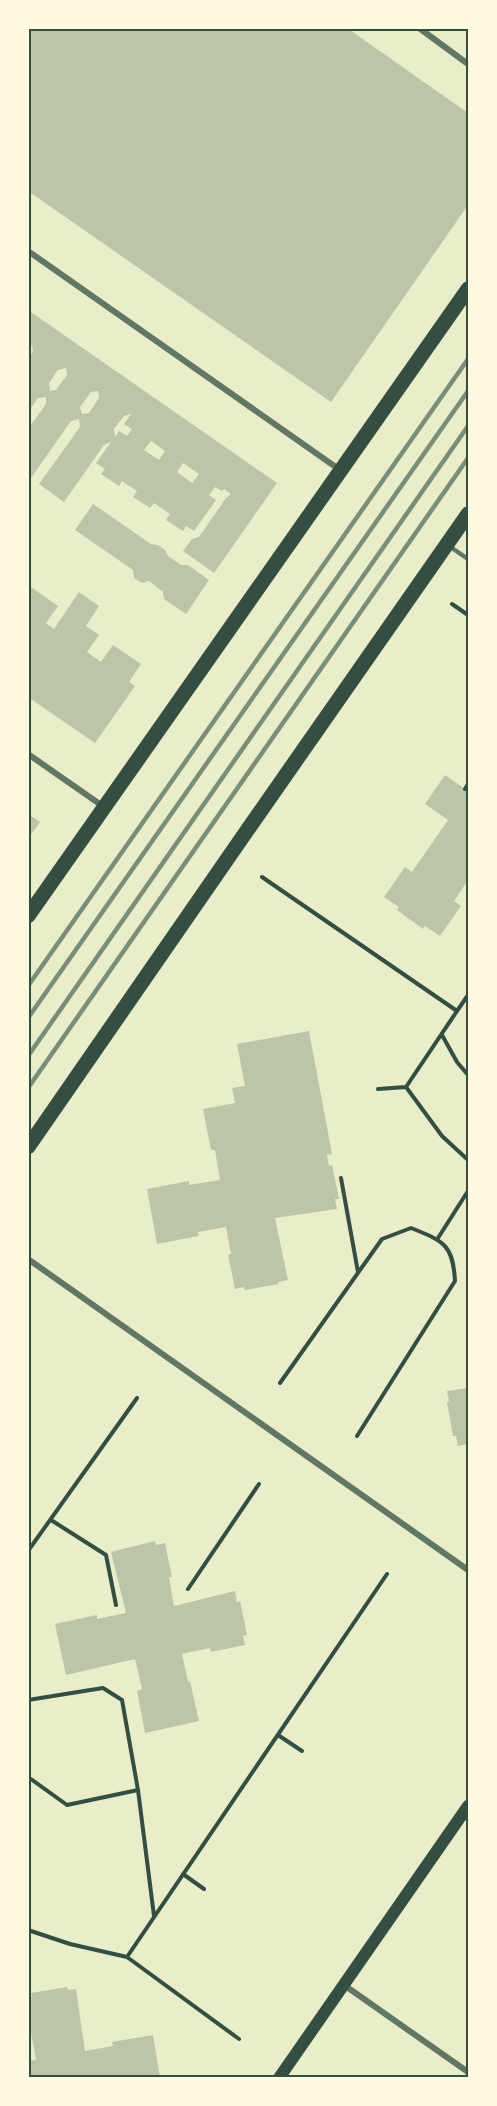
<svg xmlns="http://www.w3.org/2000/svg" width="497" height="2106" font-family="'PT Sans Narrow',sans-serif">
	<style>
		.building { fill: #bcc5a7; fill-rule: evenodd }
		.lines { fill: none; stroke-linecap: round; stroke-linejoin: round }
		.path { stroke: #344e41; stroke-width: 4 }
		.service { stroke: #617663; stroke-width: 4.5 }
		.minor { stroke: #617663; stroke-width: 6 }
		.secondary { stroke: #344e41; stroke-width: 12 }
		.primary { stroke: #344e41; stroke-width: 15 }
		.rail { stroke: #7c8e77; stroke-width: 4.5 }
		.neatline { fill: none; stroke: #344e41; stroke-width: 2 }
	</style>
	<rect width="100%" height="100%" fill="#e9edc9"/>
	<path class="building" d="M 28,28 L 347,28 L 468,113 L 468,205 L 331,402 L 28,191 Z
		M 28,310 L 277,483 L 214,573 L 183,551 L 192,539 L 199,537 L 226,498 L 231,494 L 224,489 L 222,491 L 215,487 L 209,495 L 216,500 L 194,531 L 186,526 L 183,531 L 166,520 L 170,514 L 154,503 L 150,508 L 133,497 L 137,491 L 122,481 L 119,486 L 101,474 L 105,469 L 96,463 L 111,442 L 104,445 L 64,502 L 39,484 L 80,427 L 79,419 L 71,421 L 31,478 L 28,477 L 28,429 L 46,404 L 46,397 L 38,398 L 28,412 L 28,358 L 33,352 L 32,345 L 28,346 ZM 66,368 L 67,375 L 56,390 L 50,391 L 49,383 L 58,370 ZM 98,391 L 99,398 L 89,413 L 82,414 L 80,407 L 91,392 ZM 131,414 L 124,424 L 132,429 L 127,436 L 119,431 L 115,437 L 114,429 L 124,416 ZM 151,441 L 165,451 L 159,460 L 144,450 ZM 183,463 L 199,474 L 192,483 L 177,472 Z
		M 93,504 L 151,544 L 158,545 L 165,550 L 168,556 L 181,565 L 188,565 L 209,580 L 186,614 L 164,599 L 163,592 L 149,581 L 142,583 L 134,578 L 133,570 L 75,530 Z
		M 31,587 L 58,606 L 46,623 L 54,629 L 79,592 L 99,606 L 86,626 L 99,635 L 87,652 L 101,662 L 113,645 L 141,664 L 129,682 L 135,686 L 95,743 L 28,697 L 28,590 Z
		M 445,775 L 468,791 L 468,880 L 454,901 L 461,906 L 440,936 L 425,926 L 423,929 L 397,910 L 399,907 L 384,897 L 405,867 L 412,872 L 448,820 L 425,804 Z
		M 28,814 L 40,822 L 28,839 Z
		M 309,1031 L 332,1154 L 327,1155 L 329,1166 L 332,1165 L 339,1199 L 335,1199 L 337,1209 L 275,1218 L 288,1280 L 278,1282 L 279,1284 L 245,1290 L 244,1287 L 235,1289 L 228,1255 L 231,1254 L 226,1227 L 198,1232 L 199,1236 L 157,1244 L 147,1189 L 189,1181 L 189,1185 L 220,1180 L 215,1150 L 211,1150 L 203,1109 L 235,1103 L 232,1088 L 245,1086 L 237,1044 Z
		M 468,1388 L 468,1444 L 458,1446 L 456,1436 L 453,1436 L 447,1402 L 449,1401 L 447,1391 Z
		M 155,1541 L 156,1545 L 165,1543 L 172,1577 L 169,1577 L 174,1606 L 235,1591 L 237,1602 L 240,1601 L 247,1635 L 243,1636 L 245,1645 L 211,1652 L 210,1648 L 182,1654 L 188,1682 L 190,1681 L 199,1721 L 145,1733 L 137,1691 L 142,1689 L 135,1659 L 66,1675 L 55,1624 L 97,1615 L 97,1619 L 126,1613 L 111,1552 Z
		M 67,1987 L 68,1990 L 76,1989 L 85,2051 L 113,2046 L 112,2042 L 153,2035 L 160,2078 L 28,2078 L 28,2061 L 36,2060 L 31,2032 L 28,2032 L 28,1997 L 32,1997 L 31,1993 Z"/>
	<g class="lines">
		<path class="path" d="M 452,604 L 468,615
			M 465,789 L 468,784
			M 262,877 L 457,1011 L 406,1087 L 442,1136 L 468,1160
			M 457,1011 L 468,995
			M 442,1035 L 457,1062 L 468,1075
			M 378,1089 L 406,1087
			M 341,1178 L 358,1272
			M 438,1238 L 468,1191
			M 280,1383 L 382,1239 L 411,1228 C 444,1241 453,1245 455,1281 L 357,1436
			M 51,1520 L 106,1555 L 116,1605
			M 28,1551 L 137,1398
			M 188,1589 L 259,1484
			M 28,1700 L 103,1688 L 122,1700 L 138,1790 L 154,1916
			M 278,1735 L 302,1751
			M 28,1777 L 67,1805 L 138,1790
			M 183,1874 L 204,1889
			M 28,1930 L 70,1944 L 127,1957 L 239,2039
			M 127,1957 L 387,1574"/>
		<path class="service" d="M 449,546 L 468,559"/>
		<path class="minor" d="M 419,28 L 468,64
			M 28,251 L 340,470
			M 28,754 L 104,807
			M 28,1259 L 468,1570
			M 344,1985 L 468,2072"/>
		<path class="secondary" d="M 279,2078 L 468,1806"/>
		<path class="primary" d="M 28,916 L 468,289
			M 28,1147 L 246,832 L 468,514"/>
		<path class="rail" d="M 28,986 L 468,359
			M 28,1018 L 468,391
			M 28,1056 L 468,426
			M 28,1088 L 468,458"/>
	</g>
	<rect width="497" height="2106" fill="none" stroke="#fefae0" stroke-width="60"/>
	<rect x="30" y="30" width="437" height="2046" class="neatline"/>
</svg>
